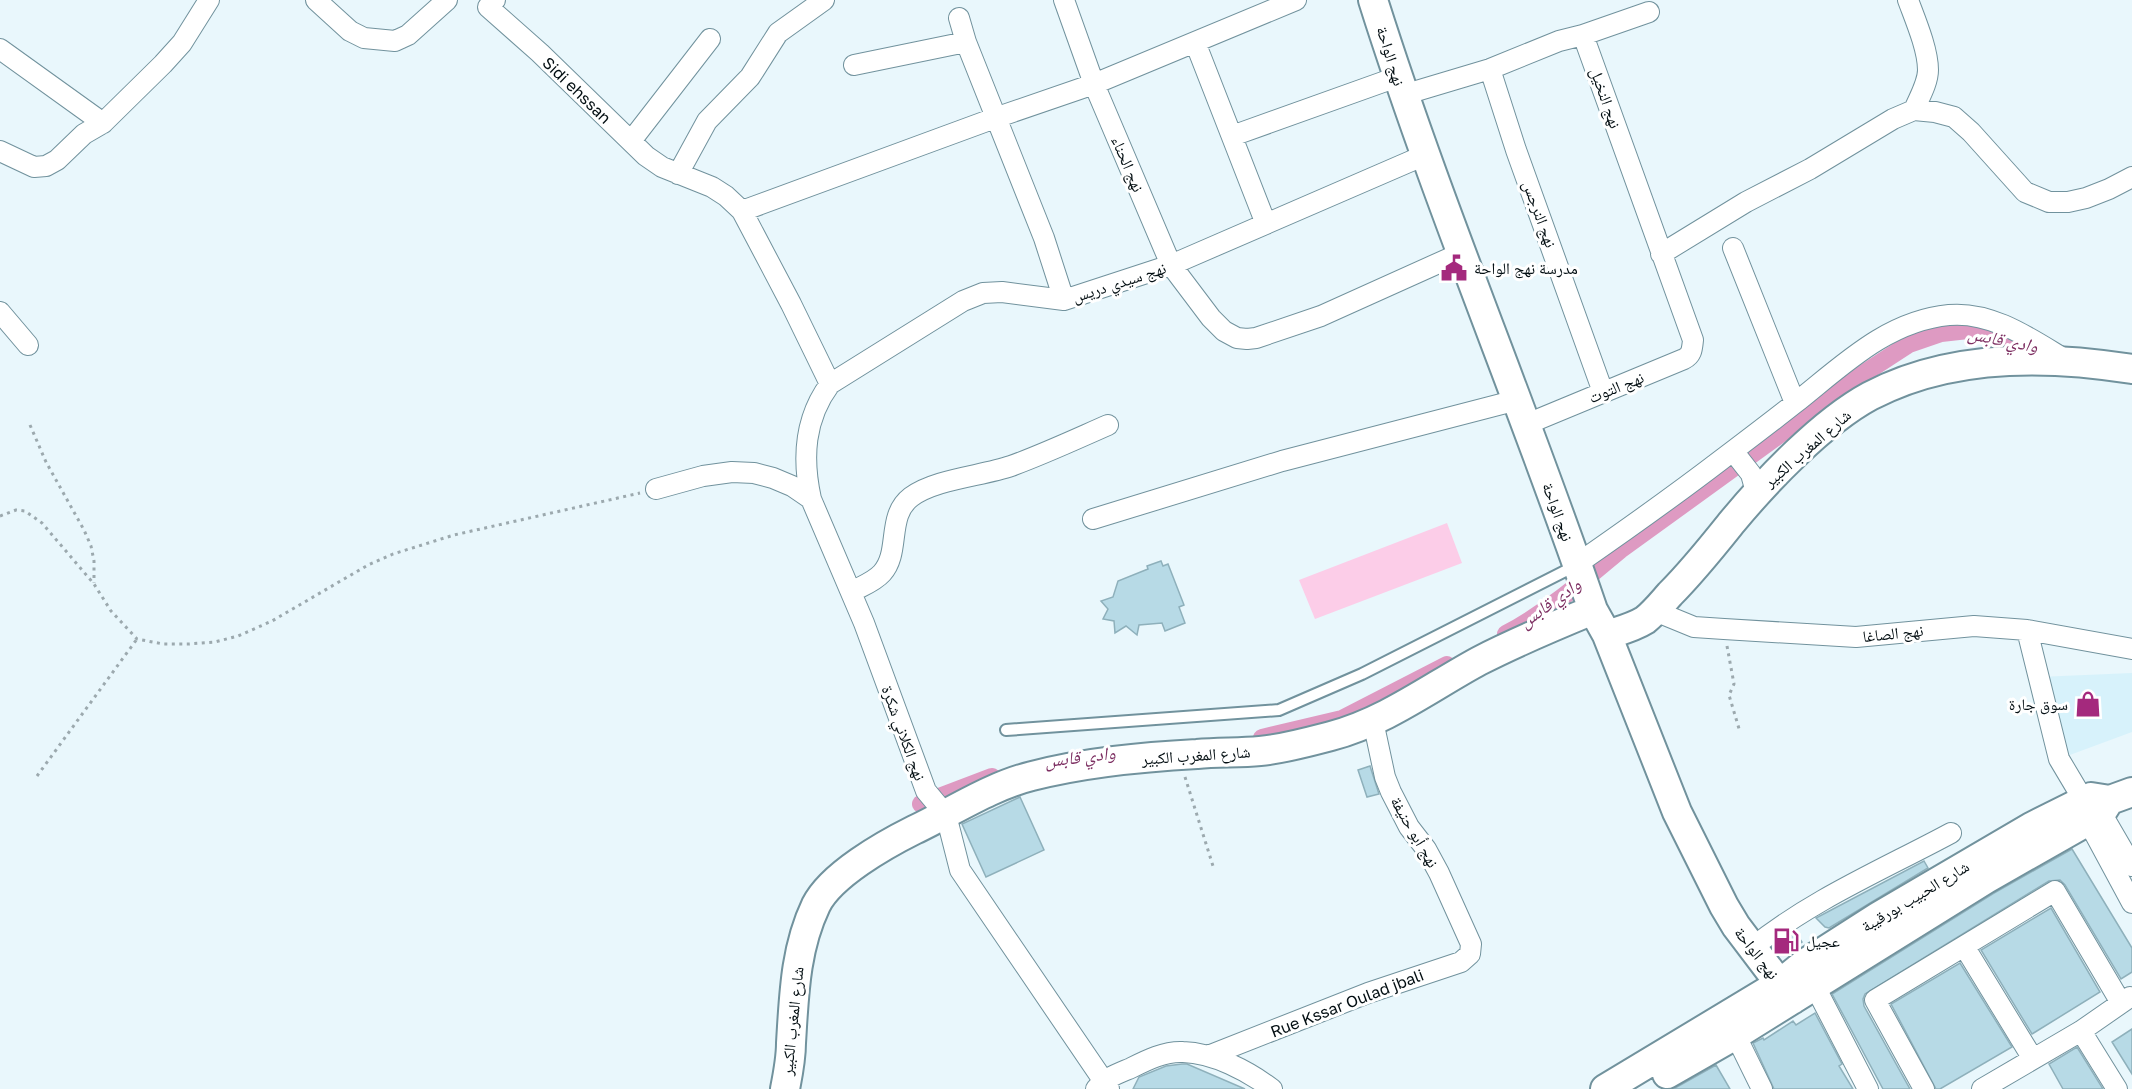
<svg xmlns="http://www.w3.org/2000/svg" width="2132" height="1089" font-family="'Golos Text','Noto Naskh Arabic',sans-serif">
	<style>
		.built { fill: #d7f2fb }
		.green { fill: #fccde8 }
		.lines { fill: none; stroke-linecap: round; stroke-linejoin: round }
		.canal { stroke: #de9ac2; stroke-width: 18 }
		.building { fill: #b7dae6; stroke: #8eb0bb; stroke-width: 1.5 }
		.lane-casing { stroke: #71929d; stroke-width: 14 }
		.street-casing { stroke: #71929d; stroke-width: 22 }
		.secondary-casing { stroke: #71929d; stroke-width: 32 }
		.path { stroke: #9ca9ae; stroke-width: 3; stroke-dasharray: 3 4.5; stroke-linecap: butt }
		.lane { stroke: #fff; stroke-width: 10 }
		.street { stroke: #fff; stroke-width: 20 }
		.secondary { stroke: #fff; stroke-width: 28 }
		.labels { text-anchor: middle; stroke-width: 6; stroke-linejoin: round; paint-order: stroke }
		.street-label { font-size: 16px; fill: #030e12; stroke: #fff }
		.poi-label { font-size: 16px; fill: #030e12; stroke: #fff; text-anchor: start }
		.water-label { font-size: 18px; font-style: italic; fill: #7d2f62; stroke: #fff }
	</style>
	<rect width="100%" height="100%" fill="#e9f7fc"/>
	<path class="built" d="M 2132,673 L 2132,732 L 2059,759 L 2038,677 Z"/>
	<path class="green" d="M 1447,523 L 1462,563 L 1315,619 L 1299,580 Z"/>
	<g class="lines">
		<path class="canal" d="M 1506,634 C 1548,612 1584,580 1620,550 L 1866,372 L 1909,344 L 1941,333 L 1968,330 L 2034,346
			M 1262,738 L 1342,719 L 1447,665
			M 921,804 L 992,777"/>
	</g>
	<path class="building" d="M 1161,561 L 1163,566 L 1168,564 L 1184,605 L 1179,607 L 1185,623 L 1165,631 L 1162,623 L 1139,625 L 1137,635 L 1126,626 L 1115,633 L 1114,621 L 1103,619 L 1108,609 L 1101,601 L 1113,597 L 1118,581 L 1148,569 L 1147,566 Z
		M 1370,766 L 1379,794 L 1367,797 L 1358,770 Z
		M 1020,797 L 1044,850 L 986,877 L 962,824 Z
		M 2072,849 L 2132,948 L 2132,972 L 2121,979 L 2065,885 L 2060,880 L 2049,881 L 1865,994 L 1863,999 L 1864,1006 L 1910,1089 L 1883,1089 L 1832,994 L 1994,893 Z
		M 1924,861 L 1928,868 L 1829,928 L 1825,927 L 1816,918 Z
		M 2051,908 L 2100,992 L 2032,1034 L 1981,950 Z
		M 1795,932 L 1802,942 L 1789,951 L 1785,946 L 1776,952 L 1773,947 Z
		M 1960,963 L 2012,1047 L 1940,1089 L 1936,1089 L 1891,1004 Z
		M 1815,1013 L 1842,1064 L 1839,1066 L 1853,1089 L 1774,1089 L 1753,1043 L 1763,1038 L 1764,1040 L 1793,1021 L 1796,1025 Z
		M 2132,1029 L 2132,1074 L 2112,1042 Z
		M 2077,1047 L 2103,1089 L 2063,1089 L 2049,1064 Z
		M 1182,1064 L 1187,1064 L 1245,1089 L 1133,1089 L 1139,1077 L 1166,1066 Z
		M 1716,1065 L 1730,1089 L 1673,1089 L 1675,1088 Z"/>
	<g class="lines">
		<g class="lane-casing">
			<path id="lane" d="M 1006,730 L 1279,710 L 1362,674 L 1575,566"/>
		</g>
		<g class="street-casing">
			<path id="street" d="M 316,0 L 350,31 L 364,38 L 395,41 L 408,35 L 447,0
				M 495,0 L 488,7 L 540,53 L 646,156 L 662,167 L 712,187 L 726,196 L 742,211 L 791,304 L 830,384
				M 1064,0 L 1094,84 L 1171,265 L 1211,318 L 1224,331 L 1237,338 L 1247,339 L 1256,338 L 1321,316 L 1461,253
				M 1908,0 C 1915,19 1928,49 1928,70 C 1928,83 1919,98 1914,110
				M 959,18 L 966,42 L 1044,238 L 1064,300
				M 1583,35 L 1649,12
				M 1195,42 L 1266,224
				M 0,49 L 103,123
				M 854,65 L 966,42
				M 1490,69 L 1516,150 L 1603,392
				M 1403,95 L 1490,69 L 1559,41 L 1583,35 L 1693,340 C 1692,349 1692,355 1684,359 L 1527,424
				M 1232,136 L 1397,77
				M 631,141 L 710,39
				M 0,151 L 34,167 L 46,166 L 57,160 L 84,134 L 103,123 L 163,64 L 182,43 L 209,0
				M 678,174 L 707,121 L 750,77 L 778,33 L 824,0
				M 742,211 L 995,118 L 1094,84 L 1296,0
				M 1733,248 L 1795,403
				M 1661,254 L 1746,202 L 1810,169 L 1893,119 L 1914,110 L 1935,112 L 1954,117 L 1971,132 L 2025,192 L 2049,202 L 2068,202 L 2086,198 L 2109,189 L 2132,177
				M 0,312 L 28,345
				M 1733,451 L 1751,474 L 1756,492
				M 656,489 L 703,476 L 732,472 L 754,473 L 773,478 L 792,486 L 811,499 L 864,623 L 926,791 L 946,815 L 960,870 L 1109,1089
				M 811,499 C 802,458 804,419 830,384 L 963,301 L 983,293 L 1002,292 L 1064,300 L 1171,265 L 1425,155
				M 1093,519 L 1282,461 L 1517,400
				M 1577,564 C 1626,530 1674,496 1721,460 C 1746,441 1770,423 1794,404 C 1841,367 1886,321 1949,315 C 1992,311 2031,339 2066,360
				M 851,592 C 862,586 874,582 882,573 C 901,552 886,516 911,497 C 935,479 982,476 1011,466 C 1044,454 1076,439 1108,425
				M 1655,611 L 1694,627 L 1724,629 L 1856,637 L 1974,626 L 2027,630 L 2132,649
				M 2027,630 L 2059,759 L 2084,801
				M 2096,804 L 2132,866
				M 2083,812 L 2132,903
				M 1964,946 L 2033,1059
				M 1752,948 C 1811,900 1884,869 1951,833
				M 1809,975 L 1868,1089
				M 1730,1024 L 1762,1089
				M 2081,1031 L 2117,1089
				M 1208,1056 L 1368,993 L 1461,962 L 1470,954 L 1471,944 L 1439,873 L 1426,849 L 1409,827 L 1391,792 L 1385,777 L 1373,721
				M 1096,1089 C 1105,1078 1117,1074 1131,1068 C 1147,1060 1165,1051 1183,1052 C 1214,1053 1248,1071 1272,1089
				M 1924,1089 L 1875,1000 L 2055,891 L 2121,1003
				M 1982,1089 L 2081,1031 L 2130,997"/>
		</g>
		<g class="secondary-casing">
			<path id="secondary" d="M 1373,0 C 1438,206 1523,405 1593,610 L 1607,635 L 1677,812 L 1724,906 L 1736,926 L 1792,1000
				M 1607,635 C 1619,631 1634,627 1645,620 C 1654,613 1662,603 1670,594 C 1693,571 1712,547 1732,522 C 1767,480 1822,422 1870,396 C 1949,354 2045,355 2132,369
				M 1667,1074 L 1737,1034 L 1986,879 L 2088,821 L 2102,812 L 2109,801
				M 785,1089 C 788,1074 791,1058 791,1043 C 794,995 795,949 816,905 C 831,875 884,845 914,830 C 952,812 991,786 1032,776 C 1086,762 1142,757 1197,754 C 1218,752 1239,753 1260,751 C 1283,749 1308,742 1331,736 C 1385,722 1431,687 1479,661 C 1516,642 1554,626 1593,610
				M 1605,1089 L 1781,983 L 1804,964 L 1879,916 L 2031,827 L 2091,797 L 2110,800 L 2132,792"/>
		</g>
		<path class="path" d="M 30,425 L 46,462 L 84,530 L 91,546 L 94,561 L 94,583
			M 0,516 L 16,510 L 25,511 L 42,523 L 94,584 L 111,611 L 137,639 L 163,644 L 189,644 L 215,642 L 238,636 L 272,621 L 368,565 L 393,554 L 454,535 L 640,493
			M 1727,646 L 1734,684 L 1729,695 L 1740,732
			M 37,776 L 137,639
			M 1185,777 L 1213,866"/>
		<use href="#lane" class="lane"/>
		<use href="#street" class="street"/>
		<use href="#secondary" class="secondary"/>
	</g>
	<defs>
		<g id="civic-bare" transform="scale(2.07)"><path d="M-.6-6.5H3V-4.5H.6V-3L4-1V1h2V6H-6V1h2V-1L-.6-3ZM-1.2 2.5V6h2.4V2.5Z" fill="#a4297d" stroke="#fff" stroke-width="2.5" paint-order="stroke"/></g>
		<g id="shop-bare" transform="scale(2.07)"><path d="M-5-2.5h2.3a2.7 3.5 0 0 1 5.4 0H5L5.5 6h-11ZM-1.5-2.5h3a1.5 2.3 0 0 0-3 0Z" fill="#a4297d" stroke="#fff" stroke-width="2.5" paint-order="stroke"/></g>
		<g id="fuel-bare" transform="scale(2.07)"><path d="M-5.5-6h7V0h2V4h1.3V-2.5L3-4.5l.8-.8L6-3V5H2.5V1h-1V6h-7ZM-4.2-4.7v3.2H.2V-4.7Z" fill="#a4297d" stroke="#fff" stroke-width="2.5" paint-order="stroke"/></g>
	</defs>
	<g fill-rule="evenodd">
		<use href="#civic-bare" x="1454" y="268"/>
		<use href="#shop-bare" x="2088" y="704"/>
		<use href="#fuel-bare" x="1786" y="941"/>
	</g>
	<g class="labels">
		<g class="street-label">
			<text transform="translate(1391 56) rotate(73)" y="6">نهج الواحة</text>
			<text transform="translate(577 90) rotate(44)" y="6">Sidi ehssan</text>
			<text transform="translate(1606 98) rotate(71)" y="6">نهج النخيل</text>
			<text transform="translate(1128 164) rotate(67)" y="6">نهج الحناء</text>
			<text transform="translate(1540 214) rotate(70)" y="6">نهج النرجس</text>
			<text transform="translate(1119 282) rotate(-18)" y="6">نهج سيدي دريس</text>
			<text transform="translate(1616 387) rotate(-22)" y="6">نهج التوت</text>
			<text transform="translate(1807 448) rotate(-41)" y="6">شارع المغرب الكبير</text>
			<text transform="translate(1558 512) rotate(70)" y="6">نهج الواحة</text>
			<text transform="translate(1893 633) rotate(-6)" y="6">نهج الصاغا</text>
			<text transform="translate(904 733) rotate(70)" y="6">نهج الكلاني شكرة</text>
			<text transform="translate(1196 755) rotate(-4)" y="6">شارع المغرب الكبير</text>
			<text transform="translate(1415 832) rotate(60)" y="6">نهج أبو حنيفة</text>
			<text transform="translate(1915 896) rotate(-31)" y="6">شارع الحبيب بورقيبة</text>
			<text transform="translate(1757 953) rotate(52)" y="6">نهج الواحة</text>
			<text transform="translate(1347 1003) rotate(-21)" y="6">Rue Kssar Oulad jbali</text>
			<text transform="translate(792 1021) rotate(-84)" y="6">شارع المغرب الكبير</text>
		</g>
		<g class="poi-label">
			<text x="1474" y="274">مدرسة نهج الواحة</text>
			<text x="2068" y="710" text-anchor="end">سوق جارة</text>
			<text x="1806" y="947">عجيل</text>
		</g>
		<g class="water-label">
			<text transform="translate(2003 340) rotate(11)" y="6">وادي قابس</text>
			<text transform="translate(1550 603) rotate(-36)" y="6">وادي قابس</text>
			<text transform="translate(1080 757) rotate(-7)" y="6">وادي قابس</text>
		</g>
	</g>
</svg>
